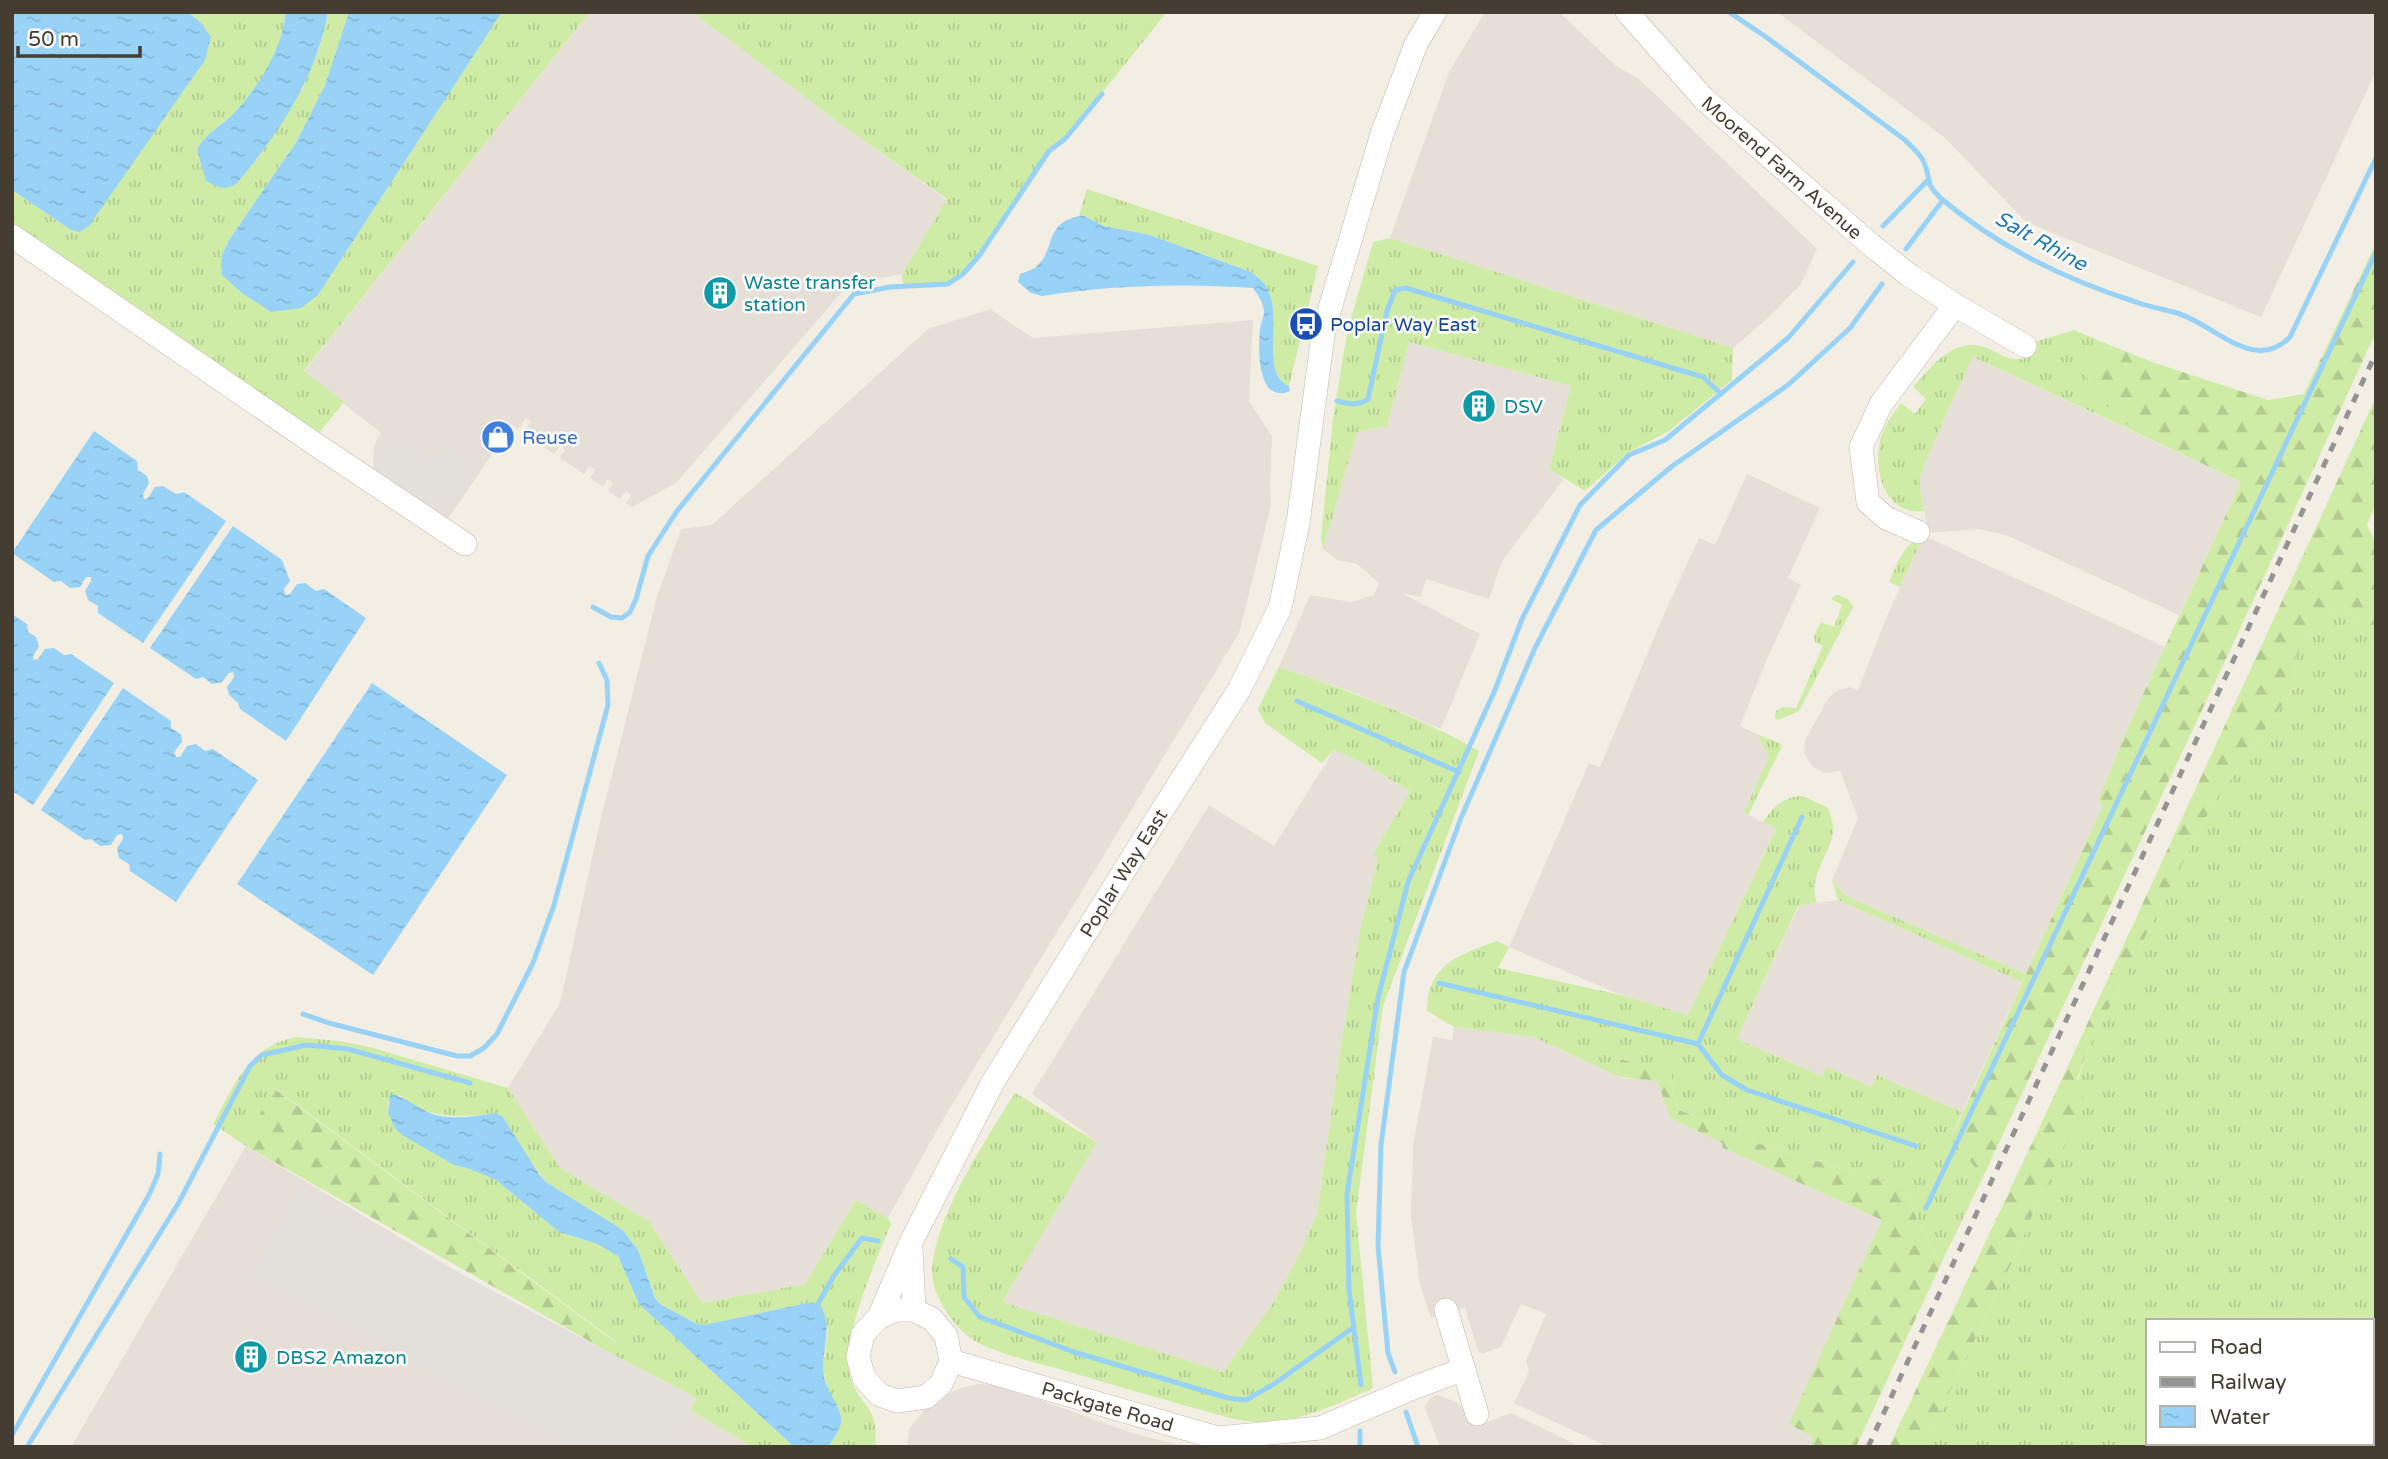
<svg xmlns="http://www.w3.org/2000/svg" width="2388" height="1459" font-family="'Varela Round',sans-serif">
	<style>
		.industrial { fill: #e5dfd8 }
		.grass { fill: url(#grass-tufts); fill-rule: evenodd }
		.forest { fill: url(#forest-firs) }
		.parking { fill: #e3e0dc }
		.water { fill: url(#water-ripples) }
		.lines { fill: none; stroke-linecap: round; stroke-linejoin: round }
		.stream { stroke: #98d3f7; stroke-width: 5 }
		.minor-casing { stroke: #c2b8a7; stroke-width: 24 }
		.minor { stroke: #fff; stroke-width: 23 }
		.rail { stroke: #949494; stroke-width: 5; stroke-dasharray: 9 9; stroke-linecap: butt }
		.labels { text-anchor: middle; stroke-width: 5; stroke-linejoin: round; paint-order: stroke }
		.street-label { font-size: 19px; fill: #453d32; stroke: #fff }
		.culture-label { font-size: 19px; fill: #0d838f; stroke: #fff; text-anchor: start }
		.transit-label { font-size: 19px; fill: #164399; stroke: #fff; text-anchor: start }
		.shop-label { font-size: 19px; fill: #366cbe; stroke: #fff; text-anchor: start }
		.water-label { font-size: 21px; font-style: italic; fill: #217ab2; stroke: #fff }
	</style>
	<defs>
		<pattern id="grass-tufts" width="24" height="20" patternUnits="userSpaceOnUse" patternTransform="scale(1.75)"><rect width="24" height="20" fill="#cfeca7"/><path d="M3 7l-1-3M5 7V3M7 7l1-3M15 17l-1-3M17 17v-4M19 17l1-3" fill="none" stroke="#b3cb90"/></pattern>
		<pattern id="forest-firs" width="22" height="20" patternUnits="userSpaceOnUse" patternTransform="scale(1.75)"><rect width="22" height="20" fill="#cfeca7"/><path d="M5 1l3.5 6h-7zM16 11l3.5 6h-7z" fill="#b3cb90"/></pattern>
		<pattern id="water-ripples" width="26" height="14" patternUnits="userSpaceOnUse" patternTransform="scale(1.75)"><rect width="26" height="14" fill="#98d3f7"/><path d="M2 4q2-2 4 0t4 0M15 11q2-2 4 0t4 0" fill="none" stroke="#84b6d4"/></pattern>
	</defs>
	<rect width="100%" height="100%" fill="#f3eee3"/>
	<path class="industrial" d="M 590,12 L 692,12 L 850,131 L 947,200 L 902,274 L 849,284 L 676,483 L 632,507 L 626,503 L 631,495 L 626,491 L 620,499 L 608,491 L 613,483 L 608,479 L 603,487 L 590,478 L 595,470 L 589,466 L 584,474 L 560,458 L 565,450 L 560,446 L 554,454 L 542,446 L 547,438 L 542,434 L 536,442 L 523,433 L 531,422 L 526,418 L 518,429 L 512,425 L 447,520 L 373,470 L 374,445 L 381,433 L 304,372 Z
		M 1485,12 L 1559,12 L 1616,66 L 1639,79 L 1817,249 L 1801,284 L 1768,318 L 1733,348 L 1390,238 L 1449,72 Z
		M 1777,12 L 2376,12 L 2376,71 L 2261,317 L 2026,222 L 1945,138 Z
		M 990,309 L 1033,338 L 1253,320 L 1249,401 L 1272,436 L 1270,484 L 1271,505 L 1239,633 L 942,1121 L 888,1218 L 856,1200 L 805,1284 L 702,1303 L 649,1221 L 560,1168 L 508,1088 L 560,1003 L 600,822 L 657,597 L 681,529 L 712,525 L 928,329 Z
		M 1409,342 L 1571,386 L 1549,469 L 1564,479 L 1502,561 L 1489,599 L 1426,579 L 1421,597 L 1401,593 L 1480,634 L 1441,729 L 1357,694 L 1279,667 L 1310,595 L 1351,602 L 1374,595 L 1379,583 L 1357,564 L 1337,560 L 1323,549 L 1357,432 L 1387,426 Z
		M 1973,357 L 2241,482 L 2179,615 L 2006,535 L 1979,529 L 1928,533 L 1919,479 L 1943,421 Z
		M 1747,474 L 1820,508 L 1788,578 L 1801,585 L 1766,661 L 1740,726 L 1757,734 L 1770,757 L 1744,813 L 1776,828 L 1688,1016 L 1621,995 L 1509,947 L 1589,763 L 1600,767 L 1664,614 L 1699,538 L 1715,545 Z
		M 1924,536 L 2165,647 L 2128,727 L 2098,801 L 2103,805 L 2026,974 L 1846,896 L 1832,880 L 1858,818 L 1840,771 L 1826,773 L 1814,768 L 1804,753 L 1805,740 L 1829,697 L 1838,690 L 1850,687 L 1858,690 L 1887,616 Z
		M 1334,750 L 1361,762 L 1410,791 L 1373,854 L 1378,859 L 1361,925 L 1340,1052 L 1317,1214 L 1301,1251 L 1274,1302 L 1223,1372 L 1001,1302 L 1097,1142 L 1032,1094 L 1209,805 L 1274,846 Z
		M 1838,900 L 2022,982 L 1962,1112 L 1877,1075 L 1871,1088 L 1826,1067 L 1822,1076 L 1737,1039 L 1799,906 Z
		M 1454,1027 L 1534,1037 L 1617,1076 L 1626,1079 L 1646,1078 L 1658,1082 L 1670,1118 L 1722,1143 L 1723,1148 L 1882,1220 L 1790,1424 L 1813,1437 L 1809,1447 L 1609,1447 L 1514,1403 L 1529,1371 L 1526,1361 L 1546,1314 L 1521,1304 L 1501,1347 L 1482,1354 L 1478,1351 L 1465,1308 L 1431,1318 L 1420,1285 L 1411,1217 L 1413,1145 L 1433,1037 L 1452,1040 Z
		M 246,1146 L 753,1447 L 71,1447 Z
		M 979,1384 L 999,1385 L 1132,1433 L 1186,1447 L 907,1447 L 909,1429 L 930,1403 L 961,1388 Z
		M 1438,1395 L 1458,1403 L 1475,1427 L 1511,1413 L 1581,1447 L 1440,1447 L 1425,1408 L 1430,1398 Z"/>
	<path class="grass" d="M 188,12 L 285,12 C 285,47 258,88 235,112 C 221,127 206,132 197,150 L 206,181 L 301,92 L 319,49 L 328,12 L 349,12 L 325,85 L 297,141 L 229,240 L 221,257 L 318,295 L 502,12 L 590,12 L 304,371 L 344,402 L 319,433 L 12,222 L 12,190 L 71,230 L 81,231 L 89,226 L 200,22 Z
		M 692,12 L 1167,12 L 1065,139 L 1049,151 C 1030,177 974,277 947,284 C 934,287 917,285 903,286 L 902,274 L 947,199 L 850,131 Z
		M 1087,189 L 1318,266 L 1289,386 C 1259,371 1284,317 1267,288 C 1264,281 1257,277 1251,272 L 1150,235 L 1104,226 L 1079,216 Z
		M 1390,238 L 1733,348 L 1732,380 L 1669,431 L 1628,453 L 1585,491 L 1549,469 L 1571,386 L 1409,342 L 1387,426 L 1357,432 L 1323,549 L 1321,538 L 1333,418 L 1347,333 L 1373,242 Z
		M 2074,330 L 2112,346 L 2086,368 L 2090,391 L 2135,432 L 1973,357 L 1943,421 L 1919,479 L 1924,511 C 1886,516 1873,473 1880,441 C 1883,427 1892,415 1901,403 L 1915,414 L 1926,399 L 1913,387 C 1932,366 1954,335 1987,348 C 2002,354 2005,361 2023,359 L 2034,342 Z
		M 1924,536 L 1900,587 L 1889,582 C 1898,563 1902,544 1924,536 Z
		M 1839,595 L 1849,600 L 1853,607 L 1799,711 L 1778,720 L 1775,718 L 1776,711 L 1784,707 L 1796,708 L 1823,646 L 1815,642 L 1814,636 L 1821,622 L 1834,627 L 1842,605 L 1831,599 L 1834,596 Z
		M 2336,606 L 2353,617 L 2365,636 L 2376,644 L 2376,1447 L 1923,1447 L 2016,1254 L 2043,1190 L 2088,1049 L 2214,802 L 2294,688 L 2295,658 L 2318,622 ZM 2148,1321 L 2372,1321 L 2372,1443 L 2148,1443 Z
		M 1279,667 C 1348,691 1416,715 1479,751 L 1383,1006 L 1356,1213 L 1373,1388 C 1337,1404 1301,1422 1261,1422 C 1238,1422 1216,1414 1194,1408 C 1154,1397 1115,1385 1076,1374 C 1046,1365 1002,1356 975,1341 C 956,1329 937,1303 933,1281 C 925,1231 988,1136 1015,1093 L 1097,1142 L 1002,1302 L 1223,1372 L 1274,1302 L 1301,1251 L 1317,1214 L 1340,1052 L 1361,925 L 1378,859 L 1373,854 L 1410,791 L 1361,762 L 1334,750 L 1322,763 L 1265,723 L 1258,709 Z
		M 1757,734 L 1781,744 L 1781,748 L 1748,815 L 1744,813 L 1769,757 Z
		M 1803,796 L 1828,808 C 1830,815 1834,823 1833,831 C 1830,857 1807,875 1817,903 L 1798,906 L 1737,1039 L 1822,1076 L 1826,1067 L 1871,1087 L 1877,1075 L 1962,1112 L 1951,1139 L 1983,1177 L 1941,1264 L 1916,1218 L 1905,1188 L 1760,1144 L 1679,1110 L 1673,1094 L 1671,1072 L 1619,1059 L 1617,1076 L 1534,1037 L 1454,1027 L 1427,1011 C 1428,963 1459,955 1497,941 L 1509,947 L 1498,968 L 1621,995 L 1688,1015 L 1776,829 L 1763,822 C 1774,806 1783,797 1803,796 Z
		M 1832,880 L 1846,896 L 2026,974 L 2022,982 L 1838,900 Z
		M 297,1037 L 339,1041 L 370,1047 L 508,1088 L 560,1168 L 649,1221 L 702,1303 L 805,1284 L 856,1200 L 888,1218 L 891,1224 C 877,1259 838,1343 851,1379 C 862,1411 879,1403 875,1447 L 828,1447 L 838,1432 L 823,1369 L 828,1328 L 807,1303 L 704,1325 L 697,1324 L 660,1304 L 655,1298 L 638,1250 L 623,1230 L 546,1182 L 496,1113 C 463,1118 426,1120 400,1095 L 388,1102 L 388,1113 L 395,1128 L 403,1135 L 454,1165 L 470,1169 L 496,1180 L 559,1232 L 595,1243 L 618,1256 L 639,1304 L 794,1447 L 753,1447 L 690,1410 L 696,1398 L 610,1353 L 616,1342 L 273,1087 L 246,1146 L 213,1124 C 235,1084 248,1046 297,1037 Z"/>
	<path class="forest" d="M 2376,243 L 2376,332 L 2240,629 L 1983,1177 L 1951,1139 L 2103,805 L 2098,801 L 2128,727 L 2241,482 L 2135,432 L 2090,391 L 2086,368 L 2112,346 L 2155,363 L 2268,400 L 2304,394 Z
		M 2376,397 L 2376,504 L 2367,525 L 2376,543 L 2376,644 L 2365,636 L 2353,617 L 2336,606 L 2318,622 L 2295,658 L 2294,688 L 2214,802 L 2088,1049 L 2077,1080 L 2086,1104 L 2043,1190 L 2016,1254 L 1923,1447 L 1889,1447 L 2055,1094 Z
		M 1619,1059 L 1671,1072 L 1673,1094 L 1679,1110 L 1760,1144 L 1905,1188 L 1916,1218 L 1941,1264 L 1856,1447 L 1810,1447 L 1813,1437 L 1789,1424 L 1882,1220 L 1723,1148 L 1722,1143 L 1670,1118 L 1658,1082 C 1644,1078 1631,1080 1617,1076 Z
		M 272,1087 L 616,1343 L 610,1353 L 246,1146 Z"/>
	<path class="parking" d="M 401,437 L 435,460 L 443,443 L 479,468 L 452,507 L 438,498 L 431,507 L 378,471 L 385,461 L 375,454 L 385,440 L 394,446 Z
		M 298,1188 L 696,1398 L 682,1426 L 721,1447 L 572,1447 L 251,1277 Z"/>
	<path class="water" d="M 12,12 L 188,12 L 200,22 L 211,37 L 205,60 L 98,213 L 89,226 L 80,232 L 71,230 L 12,190 Z
		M 285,12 L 328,12 C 316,78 279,134 236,184 C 224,191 217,187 206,181 L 197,150 C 206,132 221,127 235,112 C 257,89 285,45 285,12 Z
		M 349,12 L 502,12 L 318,295 L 301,308 L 271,312 L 242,293 L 222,275 L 221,257 L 229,240 L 297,141 L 325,85 Z
		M 1079,216 L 1084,216 L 1104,226 L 1150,235 L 1251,272 C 1257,277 1264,281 1267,288 C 1284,318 1259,372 1289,386 L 1290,391 C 1257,405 1258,349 1260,330 C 1260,324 1263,319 1264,313 C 1264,304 1259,296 1253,288 C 1186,283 1109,285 1042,296 L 1031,293 L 1018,282 L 1020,274 C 1025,272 1032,270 1036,267 C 1057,248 1043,224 1079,216 Z
		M 94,431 L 137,461 L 138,470 L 147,476 L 149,483 L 143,494 L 144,499 L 148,498 L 155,487 L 163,486 L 176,494 L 184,492 L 226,521 L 143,643 L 98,613 L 98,606 L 88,600 L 85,591 L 91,581 L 91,577 L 86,577 L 80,587 L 70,588 L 61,581 L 54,582 L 12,553 Z
		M 233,526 L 282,560 L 290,581 L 284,589 L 285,595 L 290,594 L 297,584 L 305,583 L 316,591 L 324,589 L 366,618 L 286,741 L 240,709 L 238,703 L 229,695 L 227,687 L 234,677 L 233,672 L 229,673 L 222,682 L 212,684 L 203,677 L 196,679 L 150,648 Z
		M 12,614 L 27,624 L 28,632 L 36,637 L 39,646 L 33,656 L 33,660 L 38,659 L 45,649 L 54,648 L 64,655 L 71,654 L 114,683 L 33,805 L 12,791 Z
		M 372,683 L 507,775 L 373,975 L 237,884 Z
		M 123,688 L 171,721 L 171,728 L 181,734 L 182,742 L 174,752 L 176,757 L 180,757 L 187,746 L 196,744 L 205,751 L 213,749 L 258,780 L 176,902 L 130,871 L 129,864 L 119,858 L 117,848 L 123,839 L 122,834 L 117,835 L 111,845 L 100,846 L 91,839 L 85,840 L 41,810 Z
		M 390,1094 C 404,1096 416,1107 430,1113 C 448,1121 477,1116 496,1113 L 503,1117 L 539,1174 L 546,1182 L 623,1230 L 638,1250 L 655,1298 L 660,1304 L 697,1324 L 704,1325 L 807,1303 L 814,1303 L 821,1306 C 834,1329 820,1352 824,1376 C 826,1391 843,1408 841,1423 C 839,1432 833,1439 828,1447 L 794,1447 L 639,1304 L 618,1256 L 595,1243 L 559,1232 L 496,1180 L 470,1169 L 454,1165 L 402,1135 L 395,1128 L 388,1113 Z"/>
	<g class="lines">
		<path class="stream" d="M 1729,12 L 1766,37 L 1905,140 C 1911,146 1919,153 1923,160 C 1933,181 1922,182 1944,201 C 1999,247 2067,280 2136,302 C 2149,307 2163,309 2177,313 C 2214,324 2254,374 2290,337 L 2376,158
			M 1883,226 L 1927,181
			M 1906,249 L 1943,200
			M 1337,401 C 1349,404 1358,406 1368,399 L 1387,311 L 1395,290 L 1406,288 L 1703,377 L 1721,394
			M 593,607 L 611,617 L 622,618 L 630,612 L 636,599 L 648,556 L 677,511 L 854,294 L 890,287 L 948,284 L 963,274 L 979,256 L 1049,151 L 1065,139 L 1102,94
			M 1297,701 L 1459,772
			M 1439,983 L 1698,1044 L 1722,1075 L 1747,1090 L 1916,1146
			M 303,1014 L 329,1023 L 457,1056 L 470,1056 L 484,1048 L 497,1034 L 533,963 L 554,905 L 608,705 L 607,680 L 599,663
			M 1698,1044 L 1802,817
			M 1926,1208 L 2376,252
			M 951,1259 L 963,1267 L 964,1297 L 980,1317 L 1074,1352 L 1228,1398 L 1246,1400 L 1274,1384 L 1354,1327
			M 818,1304 L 833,1277 L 862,1238 L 878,1241
			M 1395,1372 L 1388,1353 L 1378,1246 L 1381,1145 L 1404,972 L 1461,818 L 1535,648 L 1596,530 L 1671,467 L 1788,385 L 1850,328 L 1882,284
			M 1361,1385 L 1349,1290 L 1347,1194 L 1378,998 L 1408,882 L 1495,690 L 1522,619 L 1580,505 L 1629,455 L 1665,440 L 1788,338 L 1853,262
			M 1406,1412 L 1418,1447
			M 12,1435 L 149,1195 L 158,1174 L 160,1154
			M 27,1447 L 178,1204 L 250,1066 L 262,1055 L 306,1045 L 348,1049 L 470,1083
			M 1360,1447 L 1360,1431"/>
		<g class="minor-casing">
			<g id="minor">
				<path id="s1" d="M 1627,12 L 1704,99 L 1871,245 L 1909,275 L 1955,305 L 2025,346"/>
				<path d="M 12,236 L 312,442 L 465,544"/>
				<path d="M 1918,532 L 1886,518 L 1868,502 L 1861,447 L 1881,404 L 1955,305"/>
				<path d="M 911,1249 L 914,1310"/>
				<path d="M 1446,1310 L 1477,1414"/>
				<path id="s2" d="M 879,1317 L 897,1310 L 914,1310 L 932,1319 L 946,1336 L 951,1361 L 941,1384 L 926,1397 L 897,1401 L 880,1395 L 864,1378 L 858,1357 L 863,1334 L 879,1317 L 911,1242 L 993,1082 L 1147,834 L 1239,690 L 1280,608 L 1298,523 L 1324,328 L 1382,134 L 1416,44 L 1435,12"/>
				<path id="s3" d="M 951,1361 L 1218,1438 L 1320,1428 L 1413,1388 L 1464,1369"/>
			</g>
		</g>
		<use href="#minor" class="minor"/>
		<path class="rail" d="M 1868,1447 L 2376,353"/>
	</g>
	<defs>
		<g id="building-disc" transform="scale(1.75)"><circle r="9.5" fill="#0f9aa8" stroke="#fff"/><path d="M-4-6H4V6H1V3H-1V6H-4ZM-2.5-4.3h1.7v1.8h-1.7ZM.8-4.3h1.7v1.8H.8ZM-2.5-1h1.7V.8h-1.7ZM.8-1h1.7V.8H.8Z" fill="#fff"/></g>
		<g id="bus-disc" transform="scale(1.75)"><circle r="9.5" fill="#1a4fb4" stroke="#fff"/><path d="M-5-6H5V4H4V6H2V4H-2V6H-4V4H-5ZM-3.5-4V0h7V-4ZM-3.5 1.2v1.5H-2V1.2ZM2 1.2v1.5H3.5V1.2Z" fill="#fff"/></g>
		<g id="shop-disc" transform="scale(1.75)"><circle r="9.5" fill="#3f7fe0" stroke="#fff"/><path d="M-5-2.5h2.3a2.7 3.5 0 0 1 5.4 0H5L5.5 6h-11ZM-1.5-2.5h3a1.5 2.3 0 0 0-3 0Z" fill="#fff"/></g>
	</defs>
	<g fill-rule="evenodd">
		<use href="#building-disc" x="720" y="293"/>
		<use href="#bus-disc" x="1306" y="324"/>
		<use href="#building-disc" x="1479" y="406"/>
		<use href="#shop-disc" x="498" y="437"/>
		<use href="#building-disc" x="251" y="1357"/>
	</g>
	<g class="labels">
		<g class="street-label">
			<text dy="7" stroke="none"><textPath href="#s1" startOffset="220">Moorend Farm Avenue</textPath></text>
			<text dy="7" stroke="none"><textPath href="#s2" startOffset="796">Poplar Way East</textPath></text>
			<text dy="7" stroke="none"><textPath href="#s3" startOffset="163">Packgate Road</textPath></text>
		</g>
		<g class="culture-label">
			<text x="744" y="289">Waste transfer<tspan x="744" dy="22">station</tspan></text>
			<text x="1504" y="413">DSV</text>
			<text x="276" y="1364">DBS2 Amazon</text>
		</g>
		<g class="transit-label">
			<text x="1330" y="331">Poplar Way East</text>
		</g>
		<g class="shop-label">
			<text x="522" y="444">Reuse</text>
		</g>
		<g class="water-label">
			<text transform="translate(2041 241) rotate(29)" y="7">Salt Rhine</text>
		</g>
	</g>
	<rect width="2388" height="1459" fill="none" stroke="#453d32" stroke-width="28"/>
	<rect x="2146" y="1319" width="228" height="126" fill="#ffffff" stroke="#b5b1ad" stroke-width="2"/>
	<rect x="2160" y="1342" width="35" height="10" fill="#ffffff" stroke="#b5b1ad" stroke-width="2"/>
	<text x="2210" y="1354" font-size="21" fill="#453d32">Road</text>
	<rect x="2160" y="1377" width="35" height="10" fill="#949494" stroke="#b5b1ad" stroke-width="2"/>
	<text x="2210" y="1389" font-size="21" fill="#453d32">Railway</text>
	<rect x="2160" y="1406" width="35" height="21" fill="url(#water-ripples)" stroke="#b5b1ad" stroke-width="2"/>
	<text x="2210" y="1424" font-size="21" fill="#453d32">Water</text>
	<path d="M18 46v10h122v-10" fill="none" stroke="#453d32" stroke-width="3.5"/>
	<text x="28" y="46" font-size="21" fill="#453d32" stroke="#ffffff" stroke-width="5" paint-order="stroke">50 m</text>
</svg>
